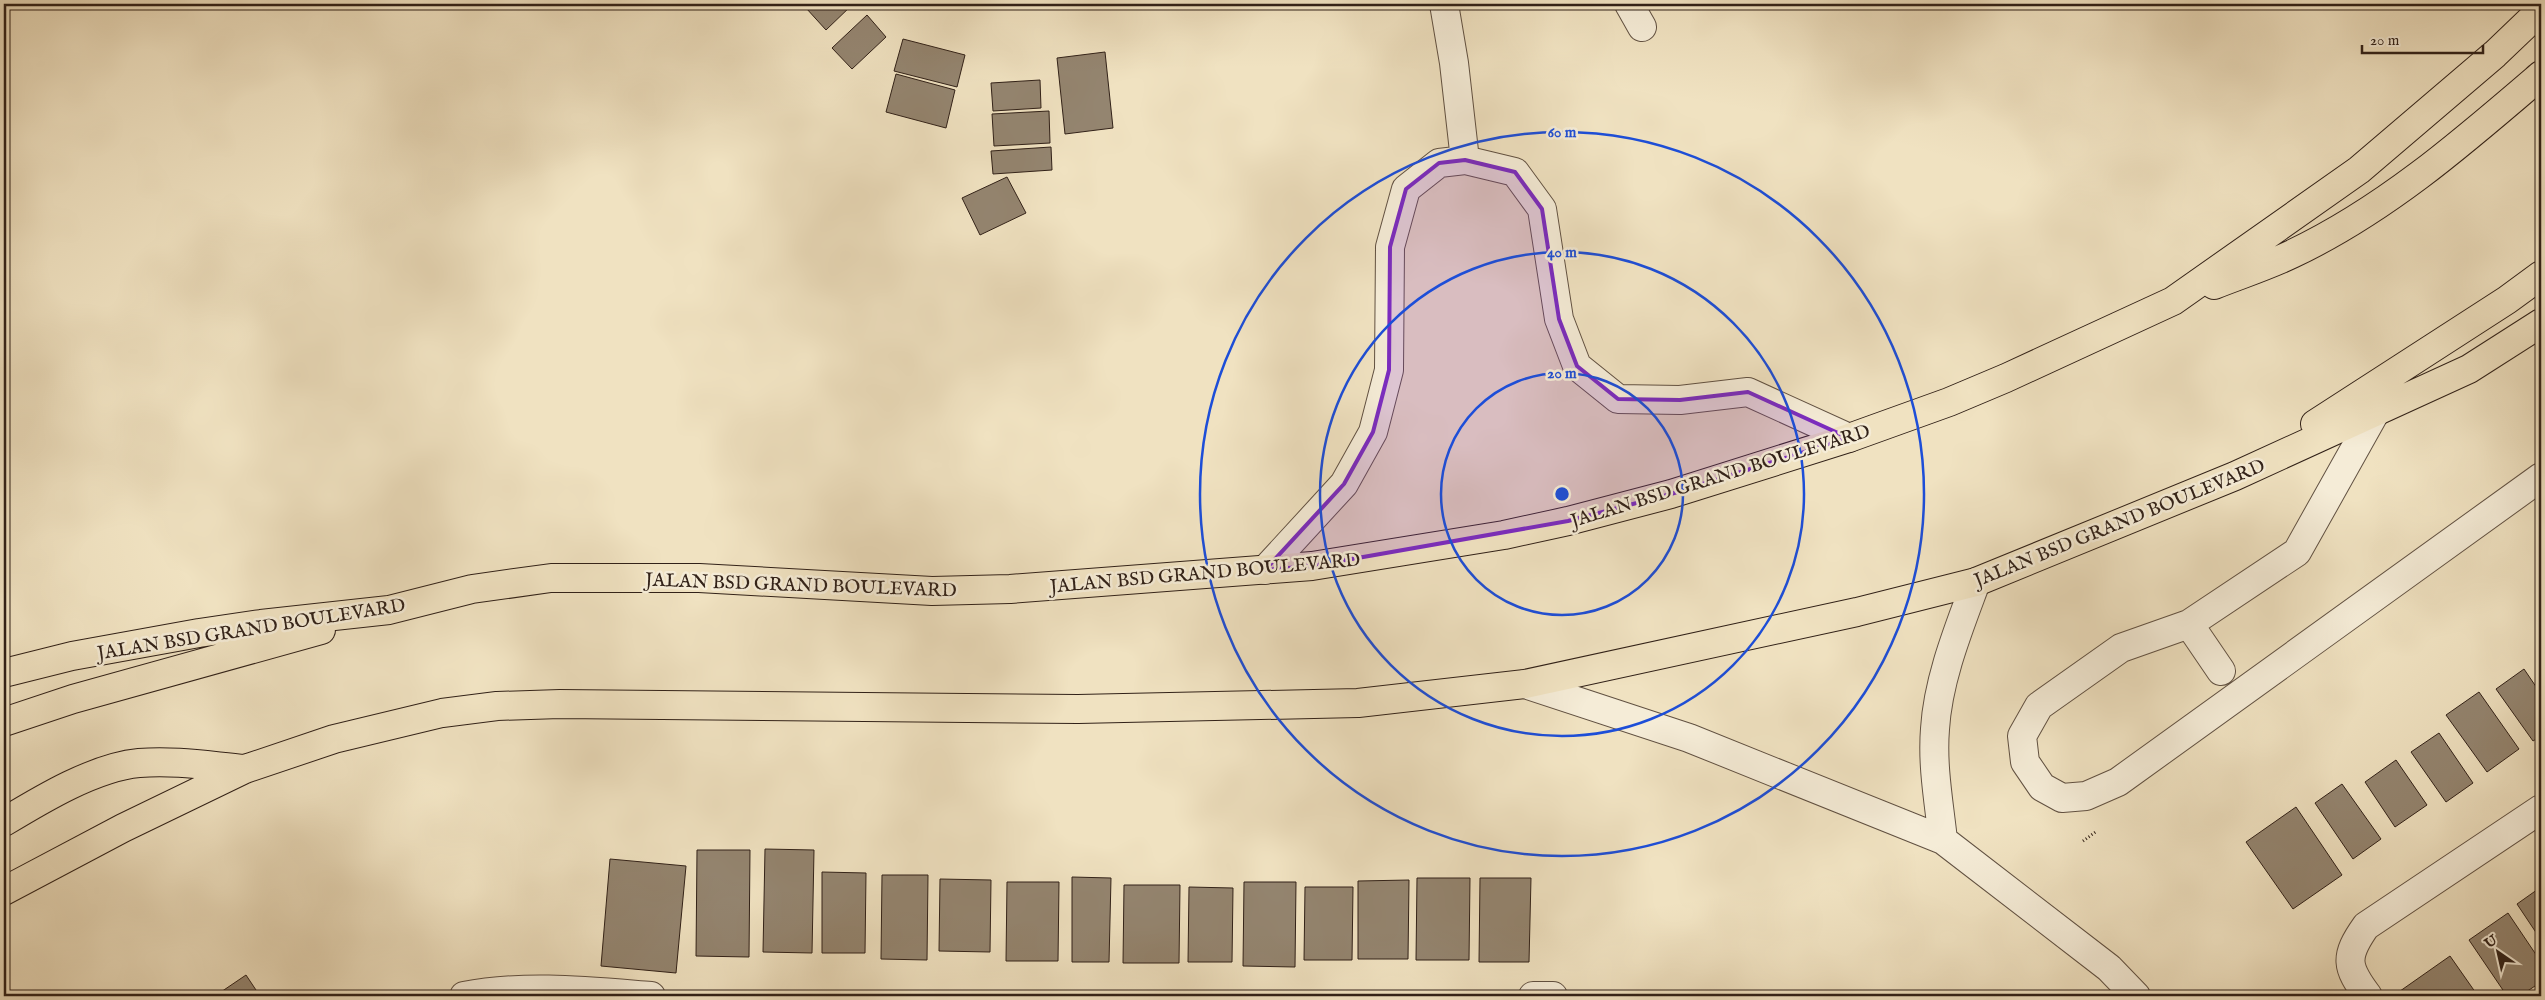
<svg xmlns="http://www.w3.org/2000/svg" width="2545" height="1000" font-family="'IM FELL English',serif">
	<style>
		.building { fill: #948570; stroke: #312118 }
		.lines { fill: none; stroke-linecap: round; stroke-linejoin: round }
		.minor-casing { stroke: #615142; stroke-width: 30 }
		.major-casing { stroke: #312118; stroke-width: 30 }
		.path { stroke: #312118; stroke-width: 3; stroke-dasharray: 1 2.5; stroke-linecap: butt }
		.minor { stroke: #f5ecd7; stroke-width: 28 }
		.major { stroke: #f0e2c1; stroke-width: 28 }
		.marked { fill: #7b2cbf; fill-opacity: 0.2; stroke: #7b2cbf; stroke-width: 4; stroke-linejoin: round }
		.ring { fill: none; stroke: #1d4ed8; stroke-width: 2.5 }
		.labels { text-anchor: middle; stroke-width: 5; stroke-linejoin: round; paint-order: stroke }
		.street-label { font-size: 19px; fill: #312118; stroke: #f5ecd7 }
		.centre { fill: #1d4ed8; stroke: #f5ecd7; stroke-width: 2.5 }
		.ring-label { font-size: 15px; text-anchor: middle; font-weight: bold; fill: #1d4ed8; stroke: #f5ecd7; stroke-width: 5; stroke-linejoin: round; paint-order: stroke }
	</style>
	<rect width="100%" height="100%" fill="#f0e2c1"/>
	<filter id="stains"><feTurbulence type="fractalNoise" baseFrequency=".004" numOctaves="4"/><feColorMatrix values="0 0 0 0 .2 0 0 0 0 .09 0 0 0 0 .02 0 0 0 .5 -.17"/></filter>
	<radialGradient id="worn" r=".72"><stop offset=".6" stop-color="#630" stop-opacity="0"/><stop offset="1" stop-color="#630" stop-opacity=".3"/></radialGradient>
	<path class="building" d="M 810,4 L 853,4 L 826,30 L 806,8 Z
		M 867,15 L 886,37 L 852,69 L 832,48 Z
		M 903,39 L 965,55 L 957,87 L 894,71 Z
		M 1105,52 L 1113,128 L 1065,134 L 1057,58 Z
		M 896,74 L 955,90 L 946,128 L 886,112 Z
		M 1040,80 L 1041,108 L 993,111 L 991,83 Z
		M 1049,111 L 1050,143 L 994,146 L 992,114 Z
		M 1051,147 L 1052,170 L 993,174 L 991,151 Z
		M 1007,177 L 1026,213 L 980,235 L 962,198 Z
		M 2524,669 L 2541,694 L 2541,736 L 2533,741 L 2496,689 Z
		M 2479,692 L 2519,749 L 2487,772 L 2446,715 Z
		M 2439,733 L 2473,783 L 2446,802 L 2411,752 Z
		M 2396,760 L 2427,805 L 2395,827 L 2365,782 Z
		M 2342,784 L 2381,839 L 2353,859 L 2315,803 Z
		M 2296,807 L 2342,875 L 2293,909 L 2246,842 Z
		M 765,849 L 814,850 L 812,953 L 763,952 Z
		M 697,850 L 750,850 L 749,957 L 696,956 Z
		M 610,859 L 686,866 L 676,973 L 601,966 Z
		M 822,872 L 866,873 L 865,953 L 822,953 Z
		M 882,875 L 928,875 L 927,960 L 881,959 Z
		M 1072,877 L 1111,878 L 1109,962 L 1072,962 Z
		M 1417,878 L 1470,878 L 1469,960 L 1416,960 Z
		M 1480,878 L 1531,878 L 1529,962 L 1479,962 Z
		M 940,879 L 991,880 L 990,952 L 939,951 Z
		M 1409,880 L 1408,959 L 1358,959 L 1358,881 Z
		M 1007,882 L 1059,882 L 1058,961 L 1006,961 Z
		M 1244,882 L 1296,882 L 1295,967 L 1243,966 Z
		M 1124,885 L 1180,885 L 1179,963 L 1123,963 Z
		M 1189,887 L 1233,888 L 1232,962 L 1188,962 Z
		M 1305,887 L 1353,887 L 1352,960 L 1304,960 Z
		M 2541,887 L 2541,940 L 2517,904 Z
		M 2508,913 L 2541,962 L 2541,982 L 2520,996 L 2507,996 L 2469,940 Z
		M 2450,956 L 2478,996 L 2393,996 Z
		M 246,975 L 260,996 L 215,996 Z"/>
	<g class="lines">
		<g class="minor-casing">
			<path id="minor" d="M 1444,4 L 1454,63 L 1465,160
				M 1629,4 L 1642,27
				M 2376,411 L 2297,552 L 2189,624 L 2121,648 L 2039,706 L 2022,736 L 2025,762 L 2042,787 L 2062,798 L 2086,796 L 2118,782 L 2541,477
				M 1265,570 L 1344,484 L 1373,432 L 1389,370 L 1390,247 L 1406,189 L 1439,163 L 1465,160 L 1515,172 L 1542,209 L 1559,319 L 1577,366 L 1618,399 L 1680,400 L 1748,392 L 1849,438
				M 2189,624 L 2221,671
				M 1525,684 L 1689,738 L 1943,840 L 2109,968 L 2136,996
				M 1943,840 C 1939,803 1932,766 1935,729 C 1938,679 1959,628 1976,582
				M 464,996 C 525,984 589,991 651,996
				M 1533,996 L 1553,996
				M 2368,996 C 2346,967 2344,957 2366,926 L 2541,809"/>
		</g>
		<g class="major-casing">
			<path id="major" d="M 2214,285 C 2239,275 2267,266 2292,254 C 2385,210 2463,142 2541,75
				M 2315,424 L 2507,300 L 2541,275
				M 4,673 L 72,656 L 199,633 L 261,624 L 389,610 L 472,589 L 551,578 L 699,578 L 932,591 L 1010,589 L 1312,566 L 1504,535 L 1568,521 L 1671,494 L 1849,438 L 1949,402 L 2006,378 L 2173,301 L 2359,170 L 2495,54 L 2541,10
				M 4,722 L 73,699 L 321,630
				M 4,822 C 42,799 95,767 139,763 C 175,760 210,766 245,769
				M 4,891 L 123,828 L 245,769 L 334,739 L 442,713 L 497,706 L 560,704 L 1078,709 L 1358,703 L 1525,684 L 1857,612 L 1976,582 L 2235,476 L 2469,369 L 2541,323"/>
		</g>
		<path class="path" d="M 2083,841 L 2097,831"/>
		<use href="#minor" class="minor"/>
		<use href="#major" class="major"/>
	</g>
	<path class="marked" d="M 1465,160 L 1515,172 L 1542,209 L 1559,319 L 1577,366 L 1618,399 L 1680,400 L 1748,392 L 1849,438 L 1671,494 L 1568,521 L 1312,566 L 1265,570 L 1344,484 L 1373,432 L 1389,370 L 1390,247 L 1406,189 L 1439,163 Z"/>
	<g class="ring">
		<circle cx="1562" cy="494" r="121"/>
		<circle cx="1562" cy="494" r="242"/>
		<circle cx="1562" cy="494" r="362"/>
	</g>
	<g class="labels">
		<g class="street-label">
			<text transform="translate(1720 475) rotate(-17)" y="7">JALAN BSD GRAND BOULEVARD</text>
			<text transform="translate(2119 522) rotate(-22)" y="7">JALAN BSD GRAND BOULEVARD</text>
			<text transform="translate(1205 572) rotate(-5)" y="7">JALAN BSD GRAND BOULEVARD</text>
			<text transform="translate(801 584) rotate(2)" y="7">JALAN BSD GRAND BOULEVARD</text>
			<text transform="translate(251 628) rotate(-9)" y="7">JALAN BSD GRAND BOULEVARD</text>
		</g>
	</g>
	<circle cx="1562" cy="494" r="8" class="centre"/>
	<g class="ring-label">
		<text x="1562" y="137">60 m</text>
		<text x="1562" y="257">40 m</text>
		<text x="1562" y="378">20 m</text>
	</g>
	<rect width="2545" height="1000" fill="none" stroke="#f0e2c1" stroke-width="20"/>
	<rect x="5" y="5" width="2535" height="990" fill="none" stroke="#312118" stroke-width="2.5"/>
	<rect x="10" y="10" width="2525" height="980" fill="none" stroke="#312118"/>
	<g transform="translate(2498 952) rotate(326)" stroke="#f5ecd7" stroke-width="4" paint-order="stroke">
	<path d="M0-4L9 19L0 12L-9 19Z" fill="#312118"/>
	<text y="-8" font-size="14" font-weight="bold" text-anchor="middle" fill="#312118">U</text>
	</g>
	<path d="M2362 45v8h121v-8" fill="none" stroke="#312118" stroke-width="2.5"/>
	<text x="2370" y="45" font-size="15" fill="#312118" stroke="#f5ecd7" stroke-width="4" paint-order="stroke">20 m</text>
	<rect width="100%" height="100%" filter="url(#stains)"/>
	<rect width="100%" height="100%" fill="url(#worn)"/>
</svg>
